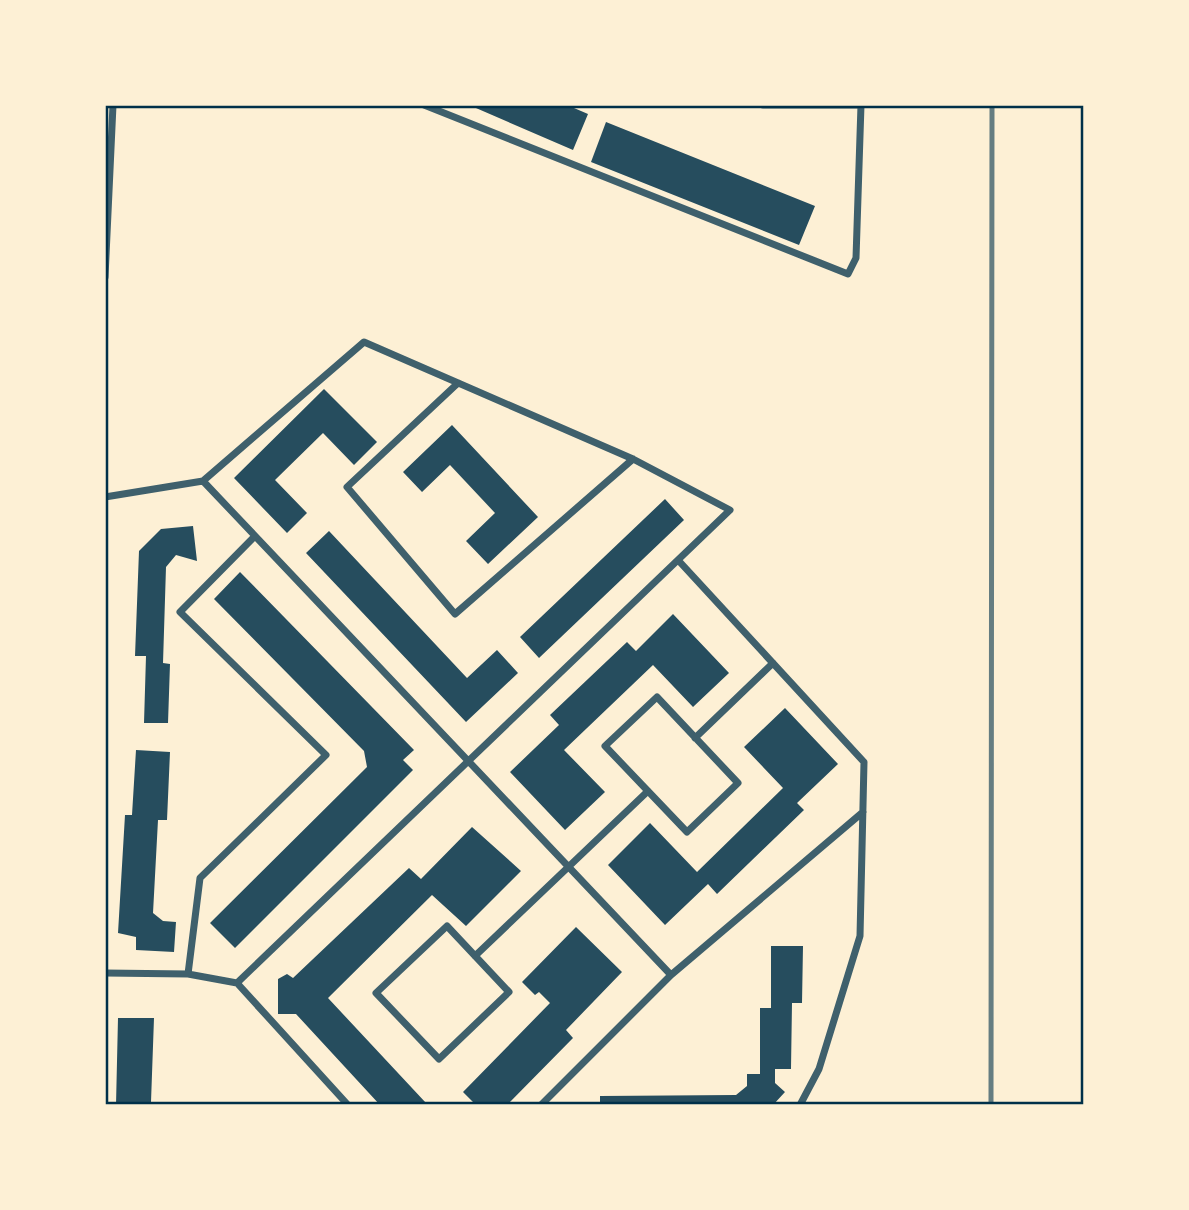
<svg xmlns="http://www.w3.org/2000/svg" width="1189" height="1210" font-family="'DejaVu Sans',sans-serif">
	<style>
		.building { fill: #264d5e }
		.lines { fill: none; stroke-linecap: round; stroke-linejoin: round }
		.minor { stroke: #3f606c; stroke-width: 7 }
		.rail { stroke: #657d81; stroke-width: 5 }
		.neatline { fill: none; stroke: #003049; stroke-width: 2.5 }
	</style>
	<rect width="100%" height="100%" fill="#fdf0d5"/>
	<path class="building" d="M 469,105 L 567,105 L 588,114 L 573,150 Z
		M 606,122 L 815,206 L 799,245 L 591,162 Z
		M 324,389 L 377,442 L 354,465 L 323,433 L 275,480 L 307,513 L 287,533 L 234,478 Z
		M 452,425 L 538,517 L 488,564 L 466,541 L 495,513 L 450,465 L 422,492 L 403,472 Z
		M 665,499 L 684,520 L 539,658 L 520,637 Z
		M 193,526 L 197,561 L 176,555 L 166,567 L 163,663 L 170,664 L 168,723 L 144,723 L 146,656 L 135,656 L 139,551 L 161,529 Z
		M 329,531 L 467,678 L 497,650 L 518,673 L 466,722 L 306,553 Z
		M 240,572 L 414,750 L 403,760 L 413,770 L 235,948 L 210,923 L 367,767 L 364,751 L 214,599 Z
		M 673,614 L 729,673 L 693,707 L 653,665 L 564,750 L 605,792 L 565,830 L 510,772 L 559,725 L 550,715 L 627,642 L 636,651 Z
		M 785,708 L 838,764 L 797,803 L 804,810 L 717,894 L 708,884 L 665,925 L 608,865 L 650,823 L 697,872 L 783,788 L 744,747 Z
		M 136,750 L 170,752 L 167,820 L 158,820 L 153,913 L 163,921 L 176,922 L 174,952 L 136,950 L 136,937 L 118,933 L 125,815 L 132,815 Z
		M 472,827 L 521,871 L 466,926 L 432,895 L 328,998 L 426,1103 L 380,1105 L 296,1014 L 278,1014 L 278,979 L 287,974 L 293,978 L 409,868 L 421,879 Z
		M 576,927 L 622,972 L 566,1030 L 573,1038 L 507,1105 L 476,1105 L 463,1092 L 550,1003 L 539,992 L 535,995 L 522,982 Z
		M 771,946 L 803,946 L 802,1003 L 792,1003 L 791,1069 L 775,1069 L 775,1083 L 785,1092 L 773,1105 L 600,1105 L 600,1096 L 736,1095 L 747,1086 L 747,1074 L 760,1074 L 760,1008 L 771,1008 Z
		M 118,1018 L 154,1018 L 151,1102 L 189,1105 L 116,1105 Z"/>
	<g class="lines">
		<path class="minor" d="M 424,105 L 848,274 L 856,258 L 861,105
			M 763,105 L 861,105
			M 105,277 L 113,105
			M 458,383 L 347,487 L 455,614 L 633,459
			M 203,481 L 671,975
			M 105,497 L 203,481 L 364,342 L 633,459 L 730,510 L 237,983
			M 678,560 L 864,762 L 860,936 L 819,1069 L 800,1105
			M 657,697 L 738,783 L 687,832 L 605,746 Z
			M 695,738 L 773,663
			M 447,926 L 509,992 L 439,1059 L 376,993 Z
			M 475,956 L 648,791
			M 105,973 L 188,974 L 237,983 L 348,1105
			M 188,974 L 200,878 L 326,755 L 180,612 L 255,536
			M 541,1105 L 671,975 L 863,812"/>
		<path class="rail" d="M 991,1105 L 992,105"/>
	</g>
	<rect width="1189" height="1210" fill="none" stroke="#fdf0d5" stroke-width="214"/>
	<rect x="107" y="107" width="975" height="996" class="neatline"/>
</svg>
